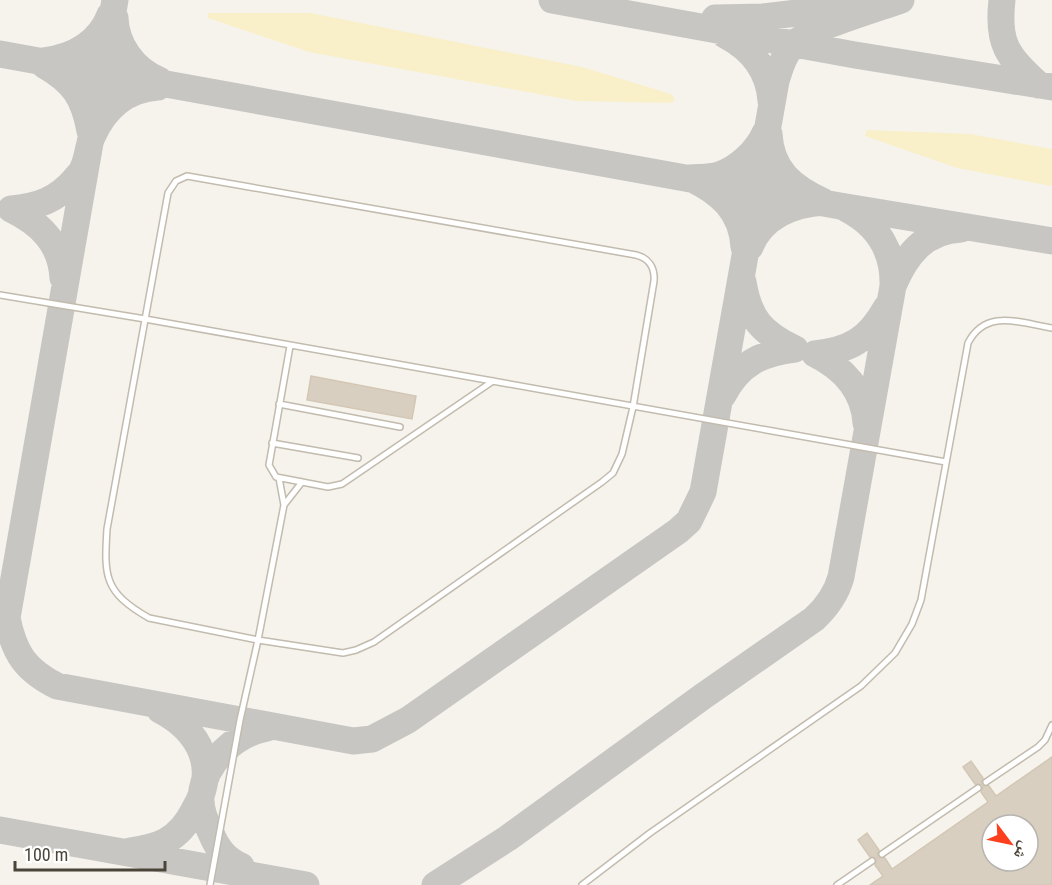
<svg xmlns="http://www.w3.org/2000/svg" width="1052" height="885" font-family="'Roboto Condensed','Noto Naskh Arabic',sans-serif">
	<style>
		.sand { fill: #f9efc9 }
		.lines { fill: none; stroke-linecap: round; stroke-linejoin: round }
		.taxiway { stroke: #c8c6c3; stroke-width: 27 }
		.building { fill: #d8cfc1; stroke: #d3c7b4; stroke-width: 1.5; fill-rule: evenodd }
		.service-casing { stroke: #c2bbae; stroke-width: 8 }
		.service { stroke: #fff; stroke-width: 5 }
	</style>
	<rect width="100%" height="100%" fill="#f6f3ec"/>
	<path class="sand" d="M 208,13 L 311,13 L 582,67 L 671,94 L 675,99 L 673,102 L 669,103 L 576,101 L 309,52 L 208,18 Z
		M 867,130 L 970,134 L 1052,149 L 1052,186 L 957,168 L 865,136 Z"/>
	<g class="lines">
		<path class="taxiway" d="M 115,0 L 7,618 C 14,653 25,670 57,686 L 353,741 L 372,739 L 408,720 L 678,531 L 689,521 L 703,492 L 776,81 C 780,68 784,54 794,44 C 812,27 876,9 901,0
			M 552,0 L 855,55 L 1052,87
			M 1002,0 C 997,43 1007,57 1039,85
			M 115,18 C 116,45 134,70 159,80
			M 715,18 L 763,17 L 847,7
			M 725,35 C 752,49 769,70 771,101
			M 0,54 L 840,206 L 1052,241
			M 44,61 C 74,57 99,43 110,15
			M 44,65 C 74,82 84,98 90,131
			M 11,209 C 37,207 57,200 75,179 C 78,175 82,172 83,168 C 88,158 88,146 92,137 C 105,107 126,89 158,87
			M 11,209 C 40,223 61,243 63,278
			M 744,247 C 742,211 720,192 690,178 C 699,177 710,178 719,175 C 738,169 757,151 765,133
			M 750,247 C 762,216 793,204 824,202 C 793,188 771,171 769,134
			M 893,286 C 906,255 924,231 961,229
			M 815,354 C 843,368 864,390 866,423
			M 815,354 C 850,350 868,340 886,308
			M 723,395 C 739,364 761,353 795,349 C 762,333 749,319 743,282
			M 0,830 L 306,885
			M 130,851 C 143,849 155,847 166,841 C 179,834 188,822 194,810 C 219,768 200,731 160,710
			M 241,866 C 225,859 217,848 211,833 C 206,823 200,809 201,797 C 204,763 234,734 267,728
			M 435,885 L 508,838 L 702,697 L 814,619 C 827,607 836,595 841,577 L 893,286 C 894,252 878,225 847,209"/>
	</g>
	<path class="building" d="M 311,376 L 416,396 L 412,419 L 307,400 Z
		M 1052,757 L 1052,885 L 870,885 L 883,876 L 875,865 L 876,858 L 870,857 L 858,840 L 867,833 L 879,850 L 877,854 L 878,857 L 885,858 L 892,869 L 988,802 L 981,792 L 983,788 L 982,785 L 975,784 L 963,767 L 971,761 L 983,778 L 981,782 L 982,785 L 989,786 L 996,796 ZM 992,825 L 1028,825 L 1028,861 L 992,861 Z"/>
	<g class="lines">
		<g class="service-casing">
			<path id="service" d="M 187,176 L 636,255 C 649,258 655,268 654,281 L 633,407 L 622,454 L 613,473 L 602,482 L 374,642 L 356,650 L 343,653 L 258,640 L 149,618 C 104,592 104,577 107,529 L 168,193 L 176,181 Z
				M 0,295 L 145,319 L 946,462
				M 290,346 L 269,465 L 276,477 L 328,487 L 342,484 L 493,381
				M 279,404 L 400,427
				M 272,443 L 358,458
				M 284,505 L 302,482
				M 986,782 L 1038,747 L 1045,740 L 1052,725
				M 882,854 L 978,788
				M 210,885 L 240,720 L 258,640 L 284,505 L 279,478
				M 582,885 L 650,833 L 861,686 L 895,653 L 912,624 L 921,600 L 968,343 C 986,308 1020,323 1052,328
				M 837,885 L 872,861"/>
		</g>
		<use href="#service" class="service"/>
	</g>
	<g transform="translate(1010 843) rotate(122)"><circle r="28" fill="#ffffff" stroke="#b7b4b0" stroke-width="1.5"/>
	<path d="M0-4.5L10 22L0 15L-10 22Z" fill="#fc3f1d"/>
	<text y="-9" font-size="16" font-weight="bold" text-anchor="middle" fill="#4b4439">ش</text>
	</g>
	<path d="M15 861v9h150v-9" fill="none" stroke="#4b4439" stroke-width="3"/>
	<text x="24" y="861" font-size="18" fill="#4b4439" stroke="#ffffff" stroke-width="4.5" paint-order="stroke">100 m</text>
</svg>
